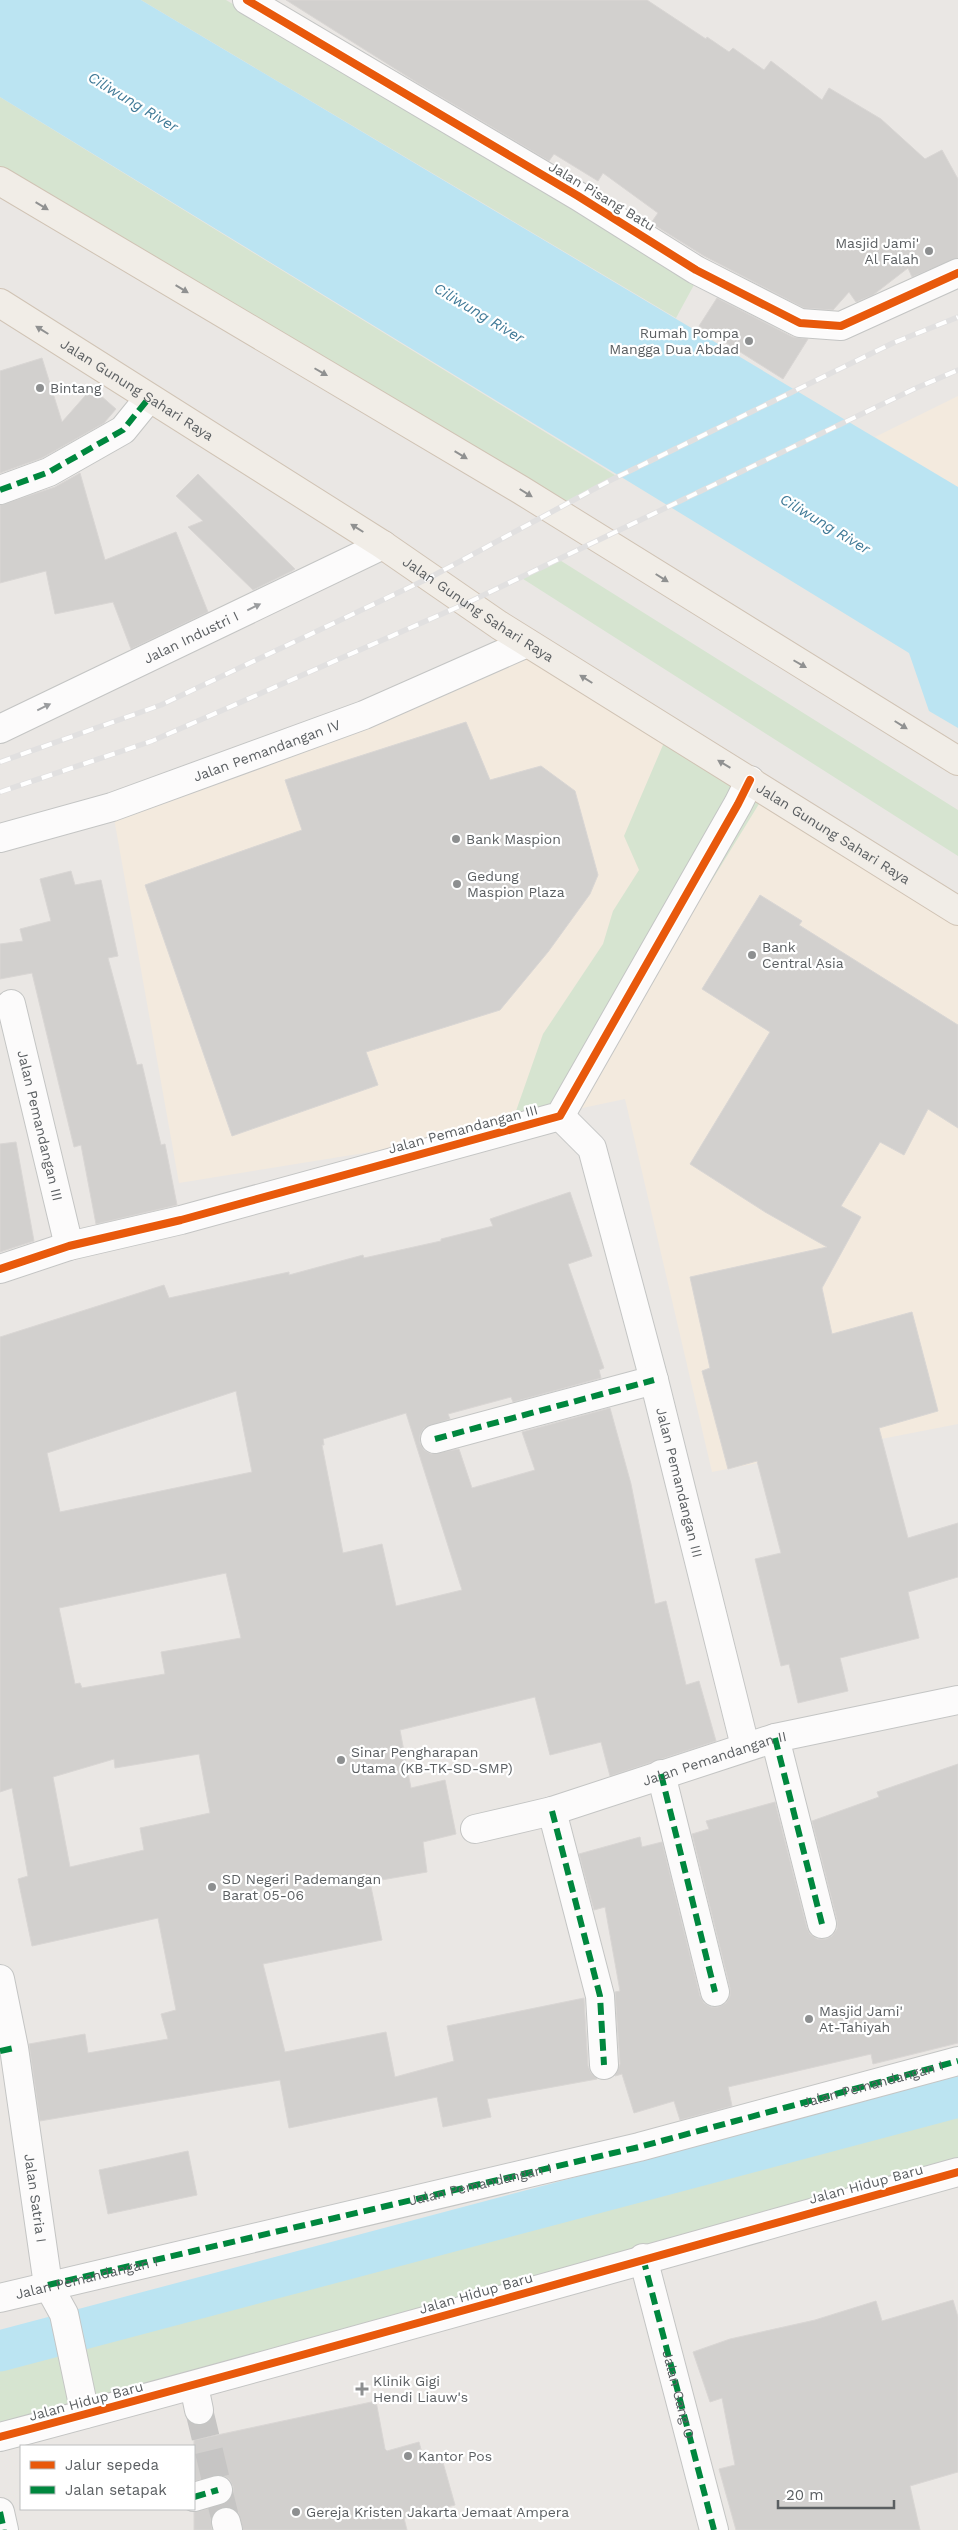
<svg xmlns="http://www.w3.org/2000/svg" width="958" height="2530" font-family="'Work Sans',sans-serif">
	<style>
		.commercial { fill: #f3eade }
		.green { fill: #d6e4d0 }
		.water { fill: #bbe4f2 }
		.lines { fill: none; stroke-linecap: round; stroke-linejoin: round }
		.canal { stroke: #bbe4f2; stroke-width: 41 }
		.building { fill: #d2d0ce; stroke: #d9d6d4; fill-rule: evenodd }
		.minor-tunnel { stroke: #c6c5c4; stroke-width: 28; stroke-dasharray: 28 14; stroke-linecap: butt }
		.minor-casing { stroke: #c4c5c4; stroke-width: 30 }
		.tertiary-casing { stroke: #c4c5c4; stroke-width: 30 }
		.primary-casing { stroke: #d0c3b4; stroke-width: 30 }
		.minor { stroke: #fcfbfb; stroke-width: 28 }
		.tertiary { stroke: #fcfbfb; stroke-width: 28 }
		.primary { stroke: #f1ede7; stroke-width: 28 }
		.rail-casing { stroke: #e1e0e0; stroke-width: 5.5 }
		.rail { stroke: #fff; stroke-width: 4; stroke-dasharray: 11; stroke-linecap: butt }
		.quiet { stroke: #00873e; stroke-width: 6; stroke-dasharray: 12 6; stroke-linecap: butt }
		.cycleway-casing { stroke: #fff; stroke-width: 11 }
		.cycleway { stroke: #e8590c; stroke-width: 8 }
		.oneway { fill: #909191 }
		.oneway2 { fill: #9b9d9f }
		.poi-dot { fill: #8d8f90; stroke: #fff; stroke-width: 2 }
		.labels { text-anchor: middle; stroke-width: 4.5; stroke-linejoin: round; paint-order: stroke }
		.street-label { font-size: 14px; fill: #5b5f62; stroke: #fff }
		.poi-label { font-size: 14px; fill: #5b5f62; stroke: #fff; text-anchor: start }
		.water-label { font-size: 15px; font-style: italic; fill: #407a97; stroke: #fff }
	</style>
	<rect width="100%" height="100%" fill="#eae7e4"/>
	<path class="commercial" d="M 958,396 L 958,487 L 875,437 Z
		M 527,643 L 958,907 L 958,1424 L 712,1472 L 625,1099 L 383,1150 L 179,1183 L 112,807 Z"/>
	<path class="green" d="M 141,0 L 226,0 L 695,283 L 676,318 Z
		M 0,97 L 618,477 L 553,510 L 0,181 Z
		M 558,559 L 958,810 L 958,856 L 520,577 Z
		M 669,731 L 767,791 L 618,1033 L 574,1111 L 516,1111 L 543,1034 L 603,944 L 613,911 L 639,870 L 624,836 Z
		M 958,2098 L 958,2172 L 0,2437 L 0,2350 L 475,2222 Z"/>
	<path class="water" d="M 0,0 L 141,0 L 958,487 L 958,728 L 929,711 L 909,653 L 0,97 Z"/>
	<g class="lines">
		<path class="canal" d="M 0,2351 L 958,2097"/>
	</g>
	<path class="building" d="M 286,0 L 647,0 L 706,39 L 707,37 L 729,52 L 733,48 L 764,70 L 771,61 L 822,100 L 829,88 L 881,119 L 925,159 L 942,150 L 958,179 L 958,258 L 912,277 L 908,268 L 873,295 L 856,302 L 849,292 L 833,310 L 804,308 L 704,256 L 651,223 L 658,213 L 603,173 L 598,181 L 554,154 L 549,161 L 416,82 Z
		M 717,298 L 793,337 L 808,339 L 783,379 L 699,326 Z
		M 42,358 L 62,422 L 92,388 L 116,409 L 104,423 L 42,458 L 0,473 L 0,371 Z
		M 80,473 L 105,560 L 176,532 L 208,612 L 131,649 L 113,602 L 55,614 L 46,571 L 0,583 L 0,505 L 55,487 Z
		M 198,474 L 295,569 L 292,571 L 253,590 L 188,527 L 203,521 L 176,496 Z
		M 466,722 L 490,780 L 541,766 L 575,791 L 598,875 L 590,894 L 548,952 L 500,1010 L 366,1052 L 378,1085 L 232,1136 L 145,885 L 302,830 L 285,780 Z
		M 71,871 L 75,885 L 101,880 L 118,956 L 108,958 L 137,1065 L 142,1064 L 161,1145 L 165,1144 L 177,1205 L 96,1224 L 81,1145 L 74,1147 L 32,973 L 0,979 L 0,944 L 23,941 L 20,929 L 51,921 L 40,879 Z
		M 760,895 L 802,921 L 799,925 L 958,1025 L 958,1128 L 928,1109 L 904,1155 L 880,1142 L 841,1206 L 861,1217 L 822,1288 L 832,1334 L 912,1312 L 938,1411 L 879,1428 L 908,1538 L 958,1523 L 958,1577 L 908,1592 L 919,1638 L 840,1658 L 848,1691 L 798,1703 L 789,1664 L 781,1666 L 755,1559 L 781,1553 L 757,1461 L 728,1469 L 702,1371 L 710,1368 L 690,1277 L 827,1247 L 765,1212 L 690,1164 L 770,1032 L 702,989 Z
		M 16,1142 L 34,1241 L 0,1252 L 0,1144 Z
		M 570,1192 L 592,1256 L 568,1264 L 604,1368 L 599,1370 L 601,1378 L 513,1402 L 511,1397 L 448,1414 L 450,1419 L 424,1428 L 420,1435 L 420,1443 L 424,1450 L 431,1454 L 459,1449 L 472,1488 L 535,1470 L 522,1432 L 610,1408 L 631,1484 L 655,1604 L 666,1601 L 686,1685 L 699,1681 L 716,1741 L 610,1776 L 601,1742 L 550,1755 L 535,1697 L 400,1730 L 411,1788 L 445,1780 L 456,1834 L 423,1842 L 427,1872 L 370,1882 L 382,1940 L 263,1964 L 285,2052 L 386,2032 L 395,2077 L 454,2061 L 447,2026 L 584,1998 L 588,2066 L 591,2073 L 597,2079 L 487,2099 L 491,2117 L 443,2127 L 437,2097 L 289,2128 L 280,2080 L 40,2121 L 29,2044 L 85,2034 L 88,2053 L 168,2039 L 161,2014 L 176,2010 L 158,1918 L 32,1946 L 18,1879 L 28,1876 L 12,1788 L 0,1792 L 0,1337 L 164,1285 L 169,1298 L 289,1272 L 289,1275 L 363,1255 L 364,1258 L 441,1241 L 441,1239 L 493,1226 L 490,1219 ZM 236,1391 L 252,1472 L 60,1512 L 47,1453 ZM 406,1413 L 462,1590 L 396,1606 L 382,1544 L 343,1553 L 322,1445 L 324,1445 L 323,1439 ZM 226,1573 L 241,1638 L 161,1652 L 165,1674 L 82,1688 L 80,1683 L 75,1684 L 59,1608 ZM 199,1754 L 210,1813 L 140,1828 L 144,1850 L 70,1867 L 53,1777 L 114,1759 L 115,1768 Z
		M 958,1764 L 958,2043 L 873,2064 L 871,2054 L 728,2087 L 732,2106 L 680,2120 L 674,2101 L 634,2113 L 622,2074 L 615,2076 L 620,2064 L 615,1992 L 620,1991 L 605,1907 L 594,1910 L 579,1854 L 640,1837 L 642,1847 L 662,1842 L 700,1996 L 704,2003 L 711,2007 L 718,2007 L 726,2003 L 730,1996 L 730,1988 L 692,1834 L 709,1829 L 706,1821 L 775,1802 L 807,1928 L 810,1934 L 817,1939 L 826,1939 L 832,1936 L 837,1929 L 837,1920 L 812,1821 L 879,1797 L 877,1792 Z
		M 188,2151 L 197,2195 L 108,2214 L 99,2170 Z
		M 953,2300 L 958,2317 L 958,2472 L 910,2486 L 920,2530 L 736,2530 L 719,2469 L 735,2465 L 722,2398 L 710,2402 L 693,2352 L 730,2339 L 815,2320 L 876,2301 L 882,2321 Z
		M 376,2401 L 385,2449 L 387,2451 L 419,2442 L 425,2464 L 442,2459 L 455,2505 L 404,2518 L 407,2530 L 243,2530 L 238,2512 L 231,2507 L 223,2507 L 216,2510 L 211,2517 L 212,2530 L 194,2530 L 194,2512 L 223,2505 L 230,2500 L 233,2493 L 233,2486 L 229,2479 L 222,2475 L 194,2481 L 194,2440 Z"/>
	<g class="lines">
		<path class="minor-tunnel" d="M 199,2410 L 226,2522"/>
		<g class="minor-casing">
			<g id="minor">
				<path d="M 247,0 L 578,196 L 696,270 L 800,323 L 841,326 L 958,273"/>
				<path d="M 0,490 L 49,472 L 123,430 L 149,398"/>
				<path id="s1" d="M 0,729 L 383,545"/>
				<path id="s2" d="M 0,838 L 112,807 L 364,715 L 527,643"/>
				<path id="s3" d="M 11,1004 L 69,1246"/>
				<path id="s4" d="M 560,1116 L 592,1148 L 654,1380 L 745,1746"/>
				<path d="M 0,1269 L 69,1246 L 181,1220 L 560,1116 L 738,804 L 750,780"/>
				<path d="M 435,1439 L 654,1380"/>
				<path d="M 775,1738 L 822,1924"/>
				<path d="M 661,1774 L 715,1992"/>
				<path d="M 552,1811 L 600,1996 L 604,2065"/>
				<path id="s5" d="M 475,1829 L 552,1811 L 775,1738 L 958,1700"/>
				<path id="s6" d="M 0,1979 L 14,2048 L 48,2285 L 64,2314 L 85,2414"/>
				<path d="M 643,2258 L 714,2530"/>
				<path id="s7" d="M 0,2298 L 639,2147 L 958,2061"/>
				<path d="M 194,2386 L 199,2410"/>
				<path d="M 194,2497 L 218,2490"/>
				<path d="M 0,2512 L 4,2530"/>
				<path d="M 226,2522 L 228,2530"/>
			</g>
		</g>
		<g class="tertiary-casing">
			<path id="tertiary" d="M 0,2437 C 320,2352 639,2261 958,2172"/>
		</g>
		<g class="primary-casing">
			<g id="primary">
				<path d="M 0,181 L 521,490 L 958,761"/>
				<path id="s8" d="M 0,303 L 383,545 L 499,625 L 958,911"/>
			</g>
		</g>
		<use href="#minor" class="minor"/>
		<use href="#tertiary" class="tertiary"/>
		<use href="#primary" class="primary"/>
		<g class="rail-casing">
			<path id="rail" d="M 0,762 L 161,705 L 429,578 L 609,481 L 893,343 L 958,317
				M 0,792 L 152,741 L 467,603 L 914,389 L 958,370"/>
		</g>
		<use href="#rail" class="rail"/>
		<g class="quiet">
			<path d="M 0,490 L 49,472 L 123,430 L 149,398"/>
			<path d="M 435,1439 L 654,1380"/>
			<path d="M 775,1738 L 822,1924"/>
			<path d="M 661,1774 L 715,1992"/>
			<path d="M 552,1811 L 600,1996 L 604,2065"/>
			<path d="M 0,2051 L 14,2048"/>
			<path id="s9" d="M 643,2258 L 714,2530"/>
			<path id="s10" d="M 48,2285 L 639,2147 L 958,2061"/>
			<path d="M 194,2497 L 218,2490"/>
			<path d="M 0,2512 L 4,2530"/>
		</g>
		<g class="cycleway-casing">
			<path id="cycleway" d="M 247,0 L 578,196 L 696,270 L 800,323 L 841,326 L 958,273
				M 0,1269 L 69,1246 L 181,1220 L 560,1116 L 738,804 L 750,780
				M 0,2437 C 320,2352 639,2261 958,2172"/>
		</g>
		<use href="#cycleway" class="cycleway"/>
	</g>
	<defs><path id="oneway-solid" d="M-6-.8H1V-3.2L6.5 0L1 3.2V.8H-6Z" transform="scale(1.25)"/></defs>
	<g class="oneway">
		<use href="#oneway-solid" transform="translate(42 206) rotate(31)"/>
		<use href="#oneway-solid" transform="translate(182 289) rotate(31)"/>
		<use href="#oneway-solid" transform="translate(42 330) rotate(-148)"/>
		<use href="#oneway-solid" transform="translate(321 372) rotate(30)"/>
		<use href="#oneway-solid" transform="translate(461 455) rotate(31)"/>
		<use href="#oneway-solid" transform="translate(526 493) rotate(32)"/>
		<use href="#oneway-solid" transform="translate(357 528) rotate(-148)"/>
		<use href="#oneway-solid" transform="translate(662 578) rotate(32)"/>
		<use href="#oneway-solid" transform="translate(800 664) rotate(30)"/>
		<use href="#oneway-solid" transform="translate(586 679) rotate(-148)"/>
		<use href="#oneway-solid" transform="translate(901 725) rotate(32)"/>
		<use href="#oneway-solid" transform="translate(724 764) rotate(-149)"/>
	</g>
	<g class="oneway2">
		<use href="#oneway-solid" transform="translate(254 607) rotate(-26)"/>
		<use href="#oneway-solid" transform="translate(44 707) rotate(-26)"/>
	</g>
	<g class="poi-dot">
		<circle cx="929" cy="251" r="5"/>
		<circle cx="749" cy="341" r="5"/>
		<circle cx="40" cy="388" r="5"/>
		<circle cx="456" cy="839" r="5"/>
		<circle cx="457" cy="884" r="5"/>
		<circle cx="752" cy="955" r="5"/>
		<circle cx="341" cy="1760" r="5"/>
		<circle cx="212" cy="1887" r="5"/>
		<circle cx="809" cy="2019" r="5"/>
		<path d="M359.5 2381.5h5v5h5v5h-5v5h-5v-5h-5v-5h5z"/>
		<circle cx="408" cy="2456" r="5"/>
		<circle cx="296" cy="2512" r="5"/>
	</g>
	<g class="labels">
		<g class="street-label">
			<text transform="translate(602 196) rotate(31)" y="5">Jalan Pisang Batu</text>
			<text dy="5" stroke="none"><textPath href="#s8" startOffset="162">Jalan Gunung Sahari Raya</textPath></text>
			<text dy="5" stroke="none"><textPath href="#s8" startOffset="568">Jalan Gunung Sahari Raya</textPath></text>
			<text dy="5" stroke="none"><textPath href="#s1" startOffset="212">Jalan Industri I</textPath></text>
			<text dy="5" stroke="none"><textPath href="#s2" startOffset="281">Jalan Pemandangan IV</textPath></text>
			<text dy="5" stroke="none"><textPath href="#s8" startOffset="988">Jalan Gunung Sahari Raya</textPath></text>
			<text dy="5" stroke="none"><textPath href="#s3" startOffset="125">Jalan Pemandangan III</textPath></text>
			<text transform="translate(463 1129) rotate(-15)" y="5">Jalan Pemandangan III</text>
			<text dy="5" stroke="none"><textPath href="#s4" startOffset="391">Jalan Pemandangan III</textPath></text>
			<text dy="5" stroke="none"><textPath href="#s5" startOffset="250">Jalan Pemandangan II</textPath></text>
			<text dy="5" stroke="none"><textPath href="#s10" startOffset="849">Jalan Pemandangan I</textPath></text>
			<text dy="5" stroke="none"><textPath href="#s10" startOffset="444">Jalan Pemandangan I</textPath></text>
			<text transform="translate(866 2184) rotate(-15)" y="5">Jalan Hidup Baru</text>
			<text dy="5" stroke="none"><textPath href="#s6" startOffset="222">Jalan Satria I</textPath></text>
			<text dy="5" stroke="none"><textPath href="#s7" startOffset="89">Jalan Pemandangan I</textPath></text>
			<text transform="translate(476 2293) rotate(-16)" y="5">Jalan Hidup Baru</text>
			<text dy="5" stroke="none"><textPath href="#s9" startOffset="141">Jalan Gang O</textPath></text>
			<text transform="translate(86 2401) rotate(-15)" y="5">Jalan Hidup Baru</text>
		</g>
		<g class="poi-label">
			<text x="919" y="248" text-anchor="end">Masjid Jami'<tspan x="919" dy="16">Al Falah</tspan></text>
			<text x="739" y="338" text-anchor="end">Rumah Pompa<tspan x="739" dy="16">Mangga Dua Abdad</tspan></text>
			<text x="50" y="393">Bintang</text>
			<text x="466" y="844">Bank Maspion</text>
			<text x="467" y="881">Gedung<tspan x="467" dy="16">Maspion Plaza</tspan></text>
			<text x="762" y="952">Bank<tspan x="762" dy="16">Central Asia</tspan></text>
			<text x="351" y="1757">Sinar Pengharapan<tspan x="351" dy="16">Utama (KB-TK-SD-SMP)</tspan></text>
			<text x="222" y="1884">SD Negeri Pademangan<tspan x="222" dy="16">Barat 05-06</tspan></text>
			<text x="819" y="2016">Masjid Jami'<tspan x="819" dy="16">At-Tahiyah</tspan></text>
			<text x="373" y="2386">Klinik Gigi<tspan x="373" dy="16">Hendi Liauw's</tspan></text>
			<text x="418" y="2461">Kantor Pos</text>
			<text x="306" y="2517">Gereja Kristen Jakarta Jemaat Ampera</text>
		</g>
		<g class="water-label">
			<text transform="translate(133 102) rotate(31)" y="5">Ciliwung River</text>
			<text transform="translate(479 313) rotate(31)" y="5">Ciliwung River</text>
			<text transform="translate(825 524) rotate(31)" y="5">Ciliwung River</text>
		</g>
	</g>
	<rect x="20" y="2445" width="175" height="65" fill="#ffffff" stroke="#bdbfc0"/>
	<rect x="30" y="2461" width="25" height="8" fill="#e8590c" stroke="#bdbfc0"/>
	<text x="65" y="2470" font-size="15" fill="#5b5f62">Jalur sepeda</text>
	<rect x="30" y="2486" width="25" height="8" fill="#00873e" stroke="#bdbfc0"/>
	<text x="65" y="2495" font-size="15" fill="#5b5f62">Jalan setapak</text>
	<path d="M778 2500v8h116v-8" fill="none" stroke="#5b5f62" stroke-width="2.5"/>
	<text x="786" y="2500" font-size="15" fill="#5b5f62" stroke="#ffffff" stroke-width="4" paint-order="stroke">20 m</text>
</svg>
